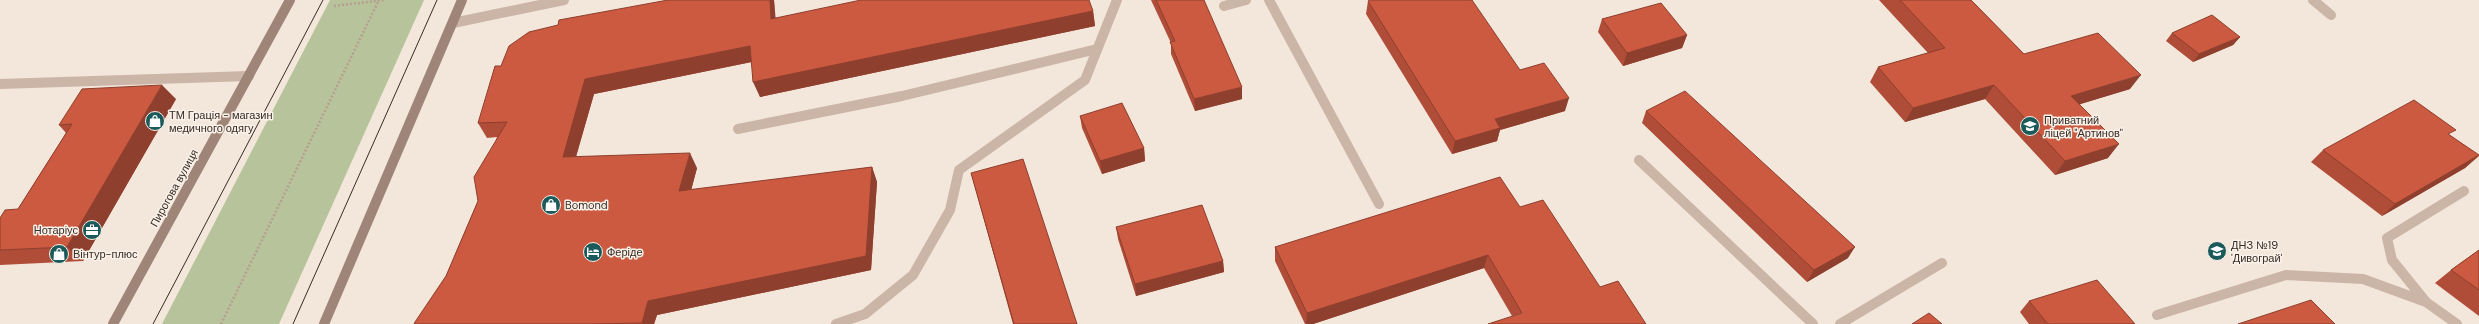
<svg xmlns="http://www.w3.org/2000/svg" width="2479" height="324" font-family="'DM Sans',sans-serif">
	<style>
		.green { fill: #b7c39a }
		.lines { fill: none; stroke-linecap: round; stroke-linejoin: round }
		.path { stroke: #b79f90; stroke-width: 2.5; stroke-dasharray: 2 2; stroke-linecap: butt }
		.service { stroke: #cbb5a6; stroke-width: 10 }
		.minor { stroke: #cbb5a6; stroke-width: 10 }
		.secondary { stroke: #9f8478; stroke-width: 10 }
		.tram { stroke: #372c27; stroke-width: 1 }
		.wall { fill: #af4d38 }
		.shaded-wall { fill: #8e3f2e }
		.building { fill: #cb5a41; stroke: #8e3f2e }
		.labels { text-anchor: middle; stroke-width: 3; stroke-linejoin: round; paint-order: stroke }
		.poi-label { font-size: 11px; fill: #372c27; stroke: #faf1e8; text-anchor: start }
		.street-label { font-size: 11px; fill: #372c27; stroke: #faf1e8 }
	</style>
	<rect width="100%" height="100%" fill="#f3e6db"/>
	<path class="green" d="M 330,0 L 424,0 L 279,324 L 162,324 Z"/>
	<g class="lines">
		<path class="path" d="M 334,6 L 384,0
			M 221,324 L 379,0"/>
		<path class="service" d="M 1269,0 L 1379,204
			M 2313,0 L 2331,15
			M 1224,6 L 1246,0
			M 0,84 L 249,76
			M 738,129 L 902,96 L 1097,49
			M 1639,160 L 1813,324
			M 2157,315 L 2286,275 L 2363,279 L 2426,302
			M 836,324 L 865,314 L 913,275 L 950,210 L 959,170 L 1085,80 L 1117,0
			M 1840,324 L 1942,263
			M 2457,324 L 2426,302 L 2392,260 L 2387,238 L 2464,191"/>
		<path class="minor" d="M 453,23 L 564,0"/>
		<path class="secondary" d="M 113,324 L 290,0
			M 324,324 L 462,0"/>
		<path class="tram" d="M 153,324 L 323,0
			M 293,324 L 437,0"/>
	</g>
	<path class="wall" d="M 668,0 L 774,0 L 775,18 L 1093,11 L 1095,26 L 760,97 L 752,62 L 594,94 L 576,156 L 697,168 L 691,190 L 872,167 L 877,182 L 871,270 L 657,315 L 654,324 L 414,324 L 446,276 L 478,201 L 497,137 L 487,138 L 478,123 L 501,66 Z
		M 1151,0 L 1204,0 L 1242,99 L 1195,111 L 1171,54 L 1171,43 Z
		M 1879,0 L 1971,0 L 2024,54 L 2130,89 L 2080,104 L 2108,158 L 2055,175 L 1985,99 L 1905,122 L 1870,82 L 1878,67 L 1928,53 Z
		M 1368,1 L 1520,70 L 1565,111 L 1500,130 L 1497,141 L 1452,154 L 1366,14 Z
		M 1602,19 L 1687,35 L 1682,48 L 1623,66 L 1598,32 Z
		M 2172,33 L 2240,37 L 2233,45 L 2193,62 L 2166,41 Z
		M 176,99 L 83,261 L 0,265 L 0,218 L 18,209 L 66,133 L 59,125 Z
		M 1646,111 L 1848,258 L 1807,282 L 1642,123 Z
		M 1080,116 L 1144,148 L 1145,161 L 1102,174 L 1082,128 Z
		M 2450,135 L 2479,156 L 2465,168 L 2382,216 L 2311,162 L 2323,150 Z
		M 971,173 L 1077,324 L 1013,324 Z
		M 1520,207 L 1600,287 L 1512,316 L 1484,268 L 1313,324 L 1305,324 L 1275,261 L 1275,247 Z
		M 1116,227 L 1223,261 L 1224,272 L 1136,296 L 1118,239 Z
		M 2479,250 L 2479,316 L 2435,283 L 2451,270 Z
		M 2029,301 L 2135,324 L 2029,324 L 2020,312 Z"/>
	<path class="shaded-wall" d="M 770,0 L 774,0 L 777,34 L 771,19 Z
		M 1093,11 L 1095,26 L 760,97 L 753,82 Z
		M 1687,35 L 1682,48 L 1623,66 L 1627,53 Z
		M 2240,37 L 2233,45 L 2193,62 L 2199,54 Z
		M 750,46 L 756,61 L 594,94 L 572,171 L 563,157 L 585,79 Z
		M 2141,75 L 2130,89 L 2061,110 L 2071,96 Z
		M 162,85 L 176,99 L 83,261 L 67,247 Z
		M 1994,85 L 1985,99 L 1905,122 L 1913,108 Z
		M 1242,87 L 1242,99 L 1195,111 L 1194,99 Z
		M 1569,98 L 1565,111 L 1500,130 L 1497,141 L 1452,154 L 1455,141 L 1495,119 Z
		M 2119,144 L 2108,158 L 2055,175 L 2065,161 Z
		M 1144,148 L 1145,161 L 1102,174 L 1100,161 Z
		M 690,153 L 697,168 L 687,206 L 679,191 Z
		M 2479,155 L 2465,168 L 2382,216 L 2395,204 Z
		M 872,167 L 877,182 L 871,270 L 657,315 L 654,324 L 643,324 L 642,323 L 648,301 Z
		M 1855,247 L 1848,258 L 1807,282 L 1814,270 Z
		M 1488,255 L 1484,268 L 1313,324 L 1306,324 L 1307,313 Z
		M 1223,261 L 1224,272 L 1136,296 L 1135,284 Z"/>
	<path class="building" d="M 668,0 L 770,0 L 771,19 L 861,0 L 1089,0 L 1093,11 L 753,82 L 750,46 L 585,79 L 563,157 L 690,153 L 679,191 L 872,167 L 866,256 L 648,301 L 642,323 L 592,324 L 414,324 L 415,322 L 446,276 L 478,201 L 474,177 L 507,122 L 478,123 L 495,66 L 501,66 L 509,46 L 529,32 L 558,25 L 559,20 Z
		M 1156,0 L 1204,0 L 1242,87 L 1194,99 L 1170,42 L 1175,41 Z
		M 1370,0 L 1472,0 L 1520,70 L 1544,63 L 1569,98 L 1495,119 L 1500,128 L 1455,141 L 1368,1 Z
		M 1900,0 L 1971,0 L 2024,54 L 2098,33 L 2141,75 L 2071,96 L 2119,144 L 2065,161 L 1994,85 L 1913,108 L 1878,67 L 1945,48 Z
		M 1661,3 L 1687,35 L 1627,53 L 1602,19 Z
		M 2212,15 L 2240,37 L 2199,54 L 2172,33 Z
		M 162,85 L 67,247 L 0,250 L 0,218 L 5,210 L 18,209 L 72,124 L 59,125 L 82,89 Z
		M 1685,91 L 1855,247 L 1814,270 L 1646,111 Z
		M 2414,100 L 2456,130 L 2448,134 L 2479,155 L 2395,204 L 2323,150 Z
		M 1122,103 L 1144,148 L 1100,161 L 1080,116 Z
		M 1023,159 L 1077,324 L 1014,324 L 971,173 Z
		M 1500,177 L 1520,207 L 1543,200 L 1600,287 L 1618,281 L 1646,324 L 1488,324 L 1522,313 L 1488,255 L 1307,313 L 1275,247 Z
		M 1202,205 L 1223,261 L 1135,284 L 1116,227 Z
		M 2479,250 L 2479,290 L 2451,270 Z
		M 2097,280 L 2135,324 L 2048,324 L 2029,301 Z
		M 2311,300 L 2335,324 L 2238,324 Z
		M 1929,313 L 1942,324 L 1912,324 Z"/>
	<defs>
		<g id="shop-disc" transform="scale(1)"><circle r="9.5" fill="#1b5a5b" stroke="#faf1e8"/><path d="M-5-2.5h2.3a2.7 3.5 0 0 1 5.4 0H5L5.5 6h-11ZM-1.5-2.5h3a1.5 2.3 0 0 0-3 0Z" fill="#fff"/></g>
		<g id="school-disc" transform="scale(1)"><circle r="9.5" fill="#1b5a5b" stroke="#faf1e8"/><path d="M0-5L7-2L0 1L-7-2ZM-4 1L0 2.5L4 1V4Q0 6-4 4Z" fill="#fff"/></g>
		<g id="office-disc" transform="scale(1)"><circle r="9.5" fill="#1b5a5b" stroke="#faf1e8"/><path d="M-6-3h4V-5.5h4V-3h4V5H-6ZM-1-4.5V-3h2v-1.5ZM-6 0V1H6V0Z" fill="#fff"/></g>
		<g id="hotel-disc" transform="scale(1)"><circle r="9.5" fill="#1b5a5b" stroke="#faf1e8"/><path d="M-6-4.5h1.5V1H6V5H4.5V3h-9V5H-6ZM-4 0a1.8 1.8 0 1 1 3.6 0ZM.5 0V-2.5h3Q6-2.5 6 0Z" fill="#fff"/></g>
	</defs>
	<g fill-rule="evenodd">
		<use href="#shop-disc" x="155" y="121"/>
		<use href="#school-disc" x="2030" y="126"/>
		<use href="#shop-disc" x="551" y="205"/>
		<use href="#office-disc" x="92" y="230"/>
		<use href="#school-disc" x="2217" y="251"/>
		<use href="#hotel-disc" x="593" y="252"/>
		<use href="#shop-disc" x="59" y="254"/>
	</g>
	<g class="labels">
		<g class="poi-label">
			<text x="169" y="119">ТМ Грація - магазин<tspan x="169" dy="13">медичного одягу</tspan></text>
			<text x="2044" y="124">Приватний<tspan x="2044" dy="13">ліцей "Артинов"</tspan></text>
			<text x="565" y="209">Bomond</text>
			<text x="78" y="234" text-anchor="end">Нотаріус</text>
			<text x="2231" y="249">ДНЗ №19<tspan x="2231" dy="13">'Дивограй'</tspan></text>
			<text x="607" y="256">Феріде</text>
			<text x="73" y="258">Вінтур-плюс</text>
		</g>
		<g class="street-label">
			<text transform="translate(174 188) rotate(-61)" y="4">Пирогова вулиця</text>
		</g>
	</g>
</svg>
